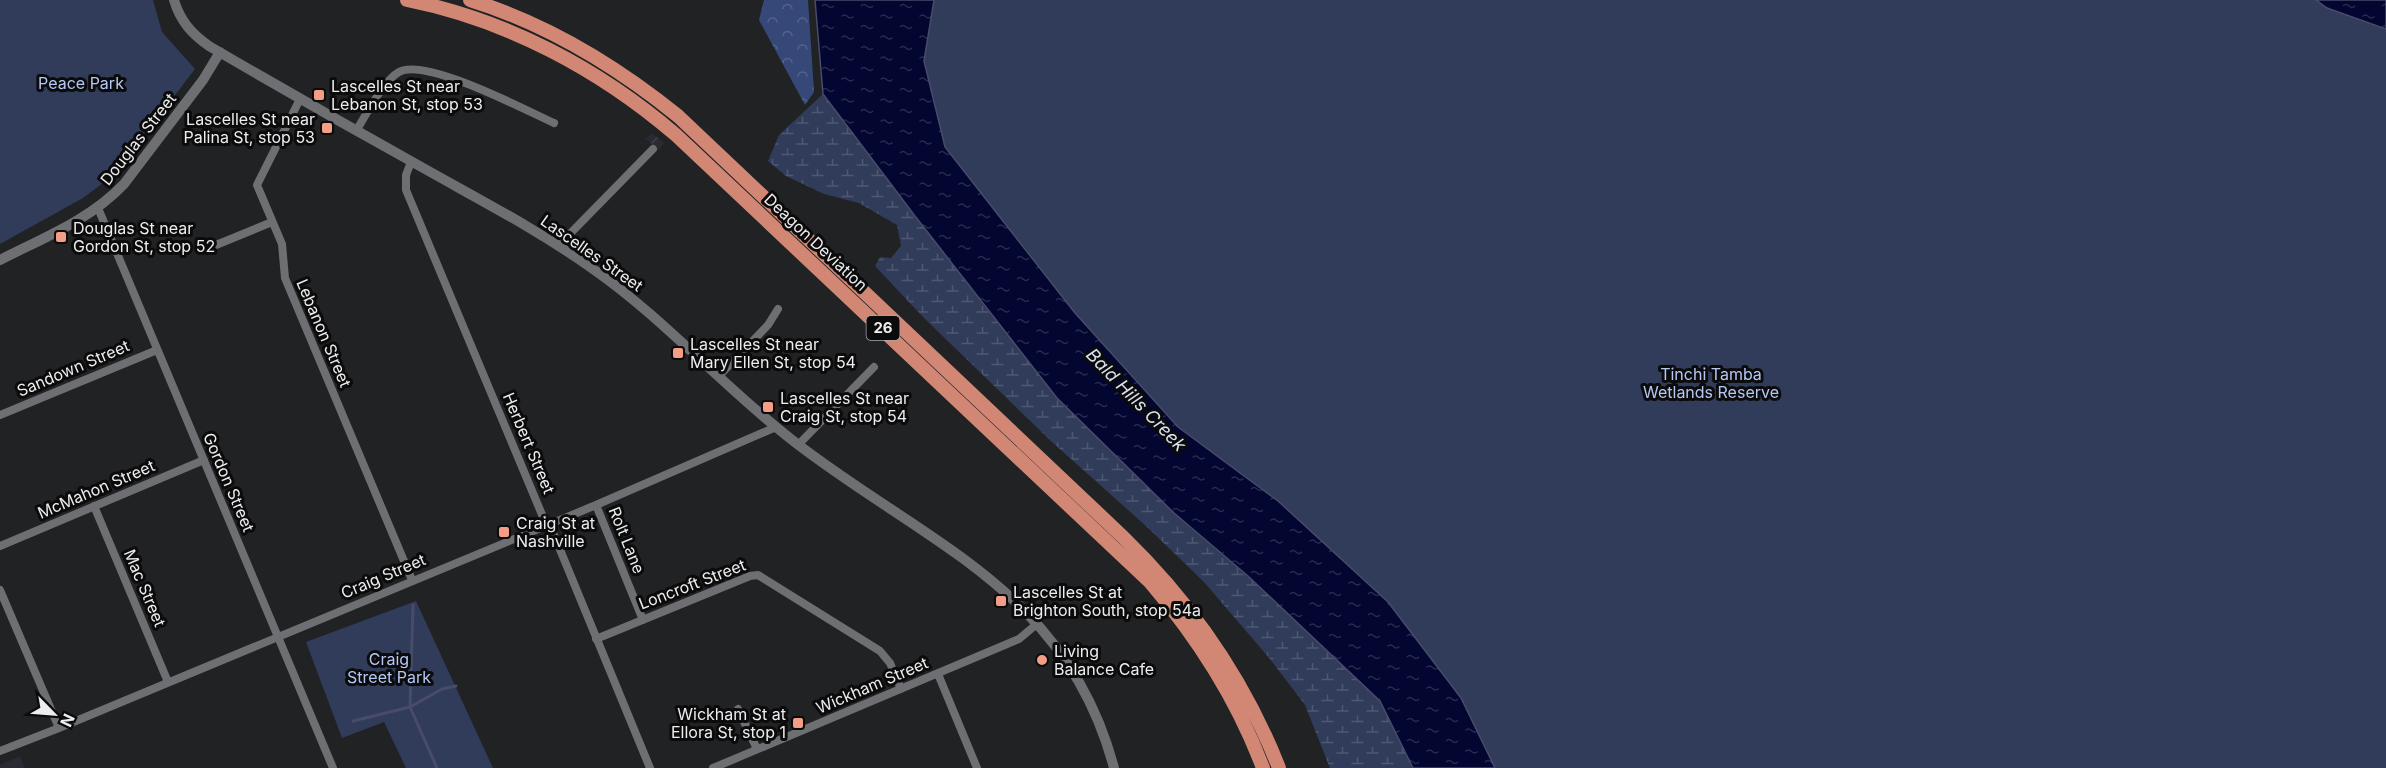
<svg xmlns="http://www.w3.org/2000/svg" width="2386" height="768" font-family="Inter,sans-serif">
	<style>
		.built { fill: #282b32 }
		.industrial { fill: url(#industrial-furrows) }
		.forest { fill: url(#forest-crowns) }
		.wetland { fill: url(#wetland-marsh) }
		.green { fill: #303c5a }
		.water { fill: url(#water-ripples); stroke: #484b69; stroke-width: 1.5 }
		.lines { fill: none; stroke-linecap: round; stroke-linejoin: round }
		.stream { stroke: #484b69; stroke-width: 3 }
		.minor { stroke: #6e6f72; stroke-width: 8 }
		.tertiary { stroke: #6e6f72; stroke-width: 10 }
		.trunk { stroke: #d18774; stroke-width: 14 }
		.poi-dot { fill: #f49e88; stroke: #0b0b0c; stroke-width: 2 }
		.labels { text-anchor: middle; stroke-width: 6; stroke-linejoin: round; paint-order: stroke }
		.shield { fill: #0b0b0c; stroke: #a9a9ab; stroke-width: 1.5 }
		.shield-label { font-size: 15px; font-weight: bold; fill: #ededef }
		.park-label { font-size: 16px; fill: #b4c7f5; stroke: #0b0b0c }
		.poi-label { font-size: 16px; fill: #ededef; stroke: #0b0b0c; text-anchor: start }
		.street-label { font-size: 16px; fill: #ededef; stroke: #0b0b0c }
		.water-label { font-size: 18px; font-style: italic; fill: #d9e0f0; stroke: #0b0b0c }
	</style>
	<defs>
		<pattern id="industrial-furrows" width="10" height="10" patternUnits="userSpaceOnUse" patternTransform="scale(1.5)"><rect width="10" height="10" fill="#282b32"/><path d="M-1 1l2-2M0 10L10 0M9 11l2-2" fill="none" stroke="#3d4046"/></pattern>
		<pattern id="forest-crowns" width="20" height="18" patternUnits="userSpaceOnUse" patternTransform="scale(1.5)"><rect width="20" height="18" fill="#364878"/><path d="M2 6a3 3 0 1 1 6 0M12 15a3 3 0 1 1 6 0" fill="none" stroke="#53638c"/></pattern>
		<pattern id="wetland-marsh" width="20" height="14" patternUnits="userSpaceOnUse" patternTransform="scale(1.5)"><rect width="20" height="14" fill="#303c5a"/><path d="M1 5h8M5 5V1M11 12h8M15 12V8" fill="none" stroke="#4e5872"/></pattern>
		<pattern id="water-ripples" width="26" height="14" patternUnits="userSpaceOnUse" patternTransform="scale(1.5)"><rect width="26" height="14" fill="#020630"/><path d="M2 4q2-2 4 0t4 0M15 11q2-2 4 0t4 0" fill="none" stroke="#272b4e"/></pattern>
	</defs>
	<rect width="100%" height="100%" fill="#212224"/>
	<path class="built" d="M 20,756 L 25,768 L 0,768 L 0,765 Z"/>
	<path class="industrial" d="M 652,133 L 664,143 L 659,150 L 646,139 Z"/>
	<path class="forest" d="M 764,0 L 808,0 L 814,92 L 805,105 L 759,20 Z"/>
	<path class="wetland" d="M 823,94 L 1057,398 L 1174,513 L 1248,576 L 1380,701 L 1413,768 L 1330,768 L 1305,705 L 1270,659 L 1204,582 L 1147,527 L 1052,442 L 924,318 L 875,266 L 880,257 L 891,258 L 901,246 L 897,225 L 859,203 L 824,194 L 786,176 L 768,161 L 779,135 Z"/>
	<path class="green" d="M 0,0 L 153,0 L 162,32 L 195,69 L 115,174 L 83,198 L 0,244 Z
		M 934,0 L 2316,0 L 2327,8 L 2386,29 L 2386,768 L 1495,768 L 1461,698 L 1388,602 L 1278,501 L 1178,427 L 1075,313 L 945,147 L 924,61 Z
		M 416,601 L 493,768 L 406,768 L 384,722 L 342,738 L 306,642 Z"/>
	<path class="water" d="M 815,0 L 934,0 L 924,61 L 945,147 L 1075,313 L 1178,427 L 1278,501 L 1388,602 L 1461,698 L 1495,768 L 1413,768 L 1380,701 L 1248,576 L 1174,513 L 1057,398 L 915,216 L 823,94 Z
		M 2316,0 L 2386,0 L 2386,29 L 2327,8 Z"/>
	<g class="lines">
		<path class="stream" d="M 413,605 L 410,707 L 437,768
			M 353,721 L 410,707 L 442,689 L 456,686"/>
		<path class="minor" d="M 300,99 L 257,185 L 282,244 L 285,278 L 412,580
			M 356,131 C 366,115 384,80 399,72 C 425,57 525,110 554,123
			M 411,162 L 406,175 L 406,190 L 543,517 L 554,535 L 650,768
			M 98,208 L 333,768
			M 216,245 L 272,222
			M 558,246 L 653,149
			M 719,376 L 768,325 L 778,309
			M 0,415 L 157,350
			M 798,445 L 874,367
			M 596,505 L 643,620
			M 94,506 L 168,682
			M 0,546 L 204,460
			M 0,590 L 59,728
			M 596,639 L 750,576 L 758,575 L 880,651 L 890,663 L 901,689
			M 938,674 L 977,768
			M 738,709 L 757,749
			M 0,751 L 59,728 L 596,505 L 776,427
			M 713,768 L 1019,639 L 1038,623"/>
		<path class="tertiary" d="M 174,0 C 180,21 192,34 209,46 C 281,88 353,129 425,169 C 482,201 540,231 593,269 C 666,320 725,389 796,443 C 927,544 1067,590 1114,768
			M 0,260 C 43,238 90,220 124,184 L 203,80 L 220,52"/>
		<path class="trunk" d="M 407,0 C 507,20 599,69 676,135 L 1150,582 C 1198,638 1237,699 1263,768
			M 470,0 C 547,24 615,65 678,116 L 1123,537 C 1192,604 1244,679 1279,768"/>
	</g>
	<g class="poi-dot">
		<rect x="313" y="89" width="12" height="12" rx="3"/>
		<rect x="321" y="122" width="12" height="12" rx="3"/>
		<rect x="55" y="231" width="12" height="12" rx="3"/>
		<rect x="672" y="347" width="12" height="12" rx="3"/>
		<rect x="762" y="401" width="12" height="12" rx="3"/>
		<rect x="498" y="526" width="12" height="12" rx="3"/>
		<rect x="995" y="595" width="12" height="12" rx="3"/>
		<circle cx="1042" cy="660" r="6"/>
		<rect x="792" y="717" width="12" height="12" rx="3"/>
	</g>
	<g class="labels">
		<rect class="shield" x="866.5" y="316" width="33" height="24" rx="4.5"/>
		<g class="shield-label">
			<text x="883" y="333">26</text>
		</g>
		<g class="park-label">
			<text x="81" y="89">Peace Park</text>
			<text x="1711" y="380">Tinchi Tamba<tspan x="1711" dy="18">Wetlands Reserve</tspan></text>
			<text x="389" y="665">Craig<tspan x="389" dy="18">Street Park</tspan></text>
		</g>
		<g class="poi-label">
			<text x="331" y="92">Lascelles St near<tspan x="331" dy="18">Lebanon St, stop 53</tspan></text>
			<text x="315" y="125" text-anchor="end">Lascelles St near<tspan x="315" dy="18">Palina St, stop 53</tspan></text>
			<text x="73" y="234">Douglas St near<tspan x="73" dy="18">Gordon St, stop 52</tspan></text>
			<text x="690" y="350">Lascelles St near<tspan x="690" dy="18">Mary Ellen St, stop 54</tspan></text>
			<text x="780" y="404">Lascelles St near<tspan x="780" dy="18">Craig St, stop 54</tspan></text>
			<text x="516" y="529">Craig St at<tspan x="516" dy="18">Nashville</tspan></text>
			<text x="1013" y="598">Lascelles St at<tspan x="1013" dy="18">Brighton South, stop 54a</tspan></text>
			<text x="1054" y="657">Living<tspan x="1054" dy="18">Balance Cafe</tspan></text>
			<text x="786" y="720" text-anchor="end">Wickham St at<tspan x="786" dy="18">Ellora St, stop 1</tspan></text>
		</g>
		<g class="street-label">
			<text transform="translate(138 139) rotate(-52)" y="6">Douglas Street</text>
			<text transform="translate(816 242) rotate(43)" y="6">Deagon Deviation</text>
			<text transform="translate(592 253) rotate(35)" y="6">Lascelles Street</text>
			<text transform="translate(324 333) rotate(67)" y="6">Lebanon Street</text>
			<text transform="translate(73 368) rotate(-23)" y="6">Sandown Street</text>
			<text transform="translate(529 443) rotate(67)" y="6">Herbert Street</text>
			<text transform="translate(229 482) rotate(67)" y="6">Gordon Street</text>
			<text transform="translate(96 489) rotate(-23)" y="6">McMahon Street</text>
			<text transform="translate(627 540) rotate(68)" y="6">Rolt Lane</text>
			<text transform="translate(383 576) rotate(-23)" y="6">Craig Street</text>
			<text transform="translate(692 584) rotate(-21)" y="6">Loncroft Street</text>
			<text transform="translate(145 588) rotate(67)" y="6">Mac Street</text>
			<text transform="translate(872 685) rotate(-23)" y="6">Wickham Street</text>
		</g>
		<g class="water-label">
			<text transform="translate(1136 400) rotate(46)" y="6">Bald Hills Creek</text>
		</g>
	</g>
	<g transform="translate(54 714) rotate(115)" stroke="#0b0b0c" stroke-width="4.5" paint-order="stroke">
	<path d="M0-4.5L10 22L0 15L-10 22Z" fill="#ededef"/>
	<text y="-9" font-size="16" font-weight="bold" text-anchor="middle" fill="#ededef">N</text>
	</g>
</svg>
